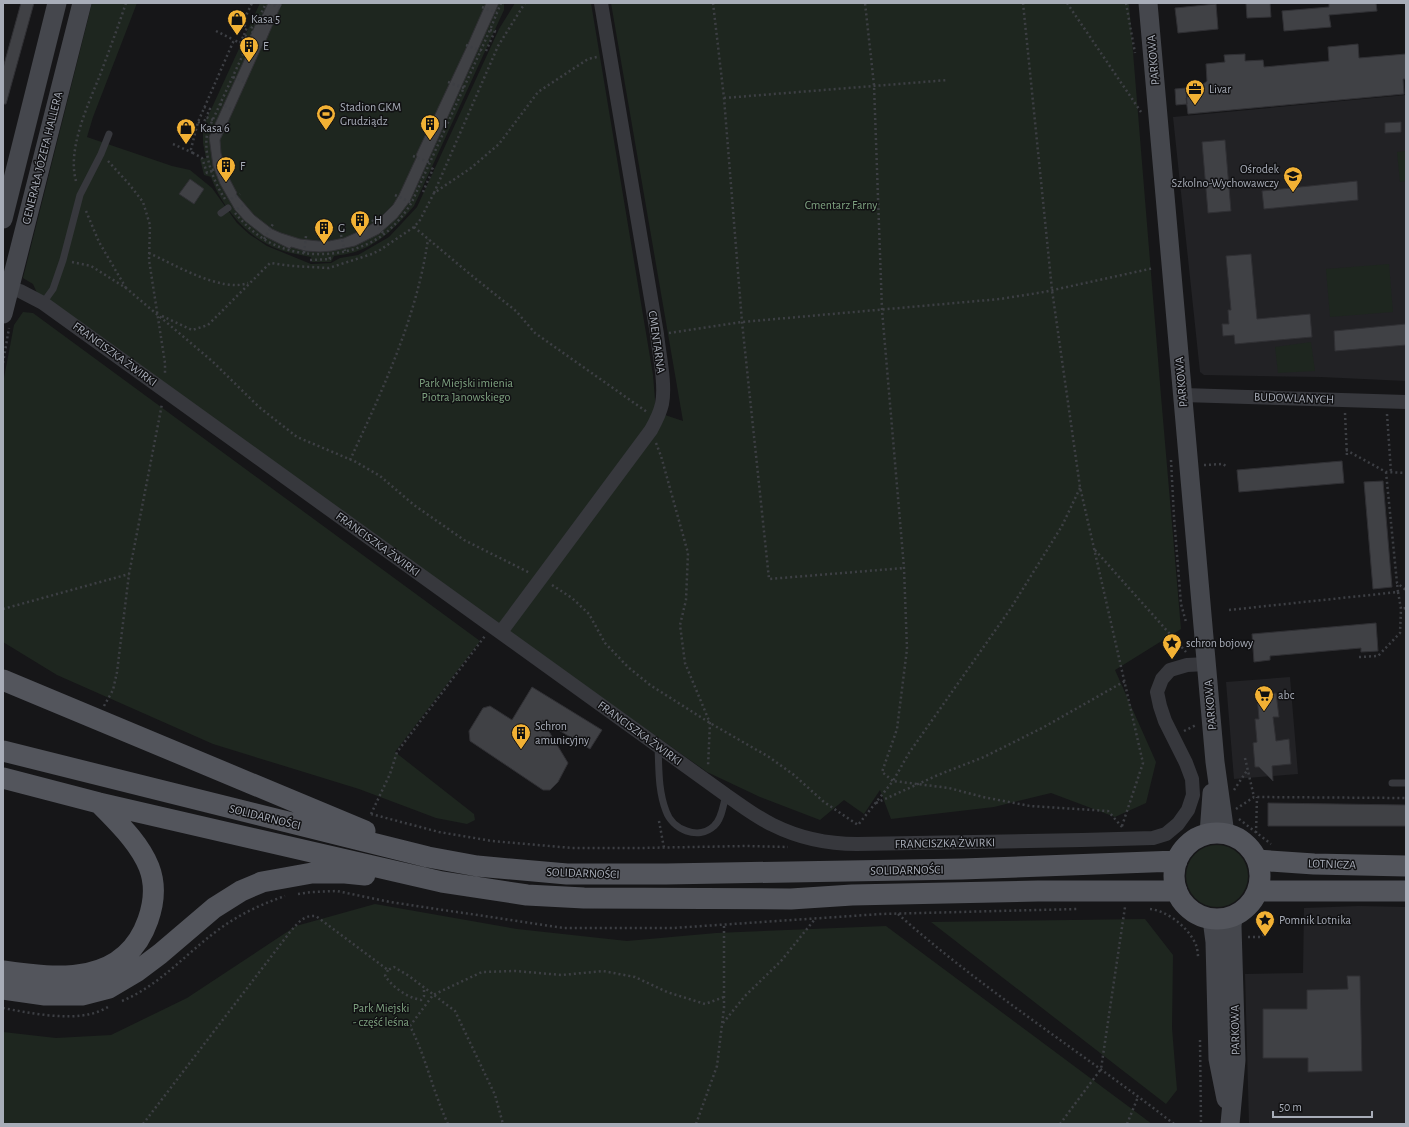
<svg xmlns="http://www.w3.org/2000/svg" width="1409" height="1127" font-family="'Alegreya Sans',sans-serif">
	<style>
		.built { fill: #222225 }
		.green { fill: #1e261f }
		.building { fill: #404145; stroke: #303034 }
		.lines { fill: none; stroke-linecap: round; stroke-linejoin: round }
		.path { stroke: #3d3f44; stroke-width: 2.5; stroke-dasharray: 2 3; stroke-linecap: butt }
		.lane { stroke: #37383d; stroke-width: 7 }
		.street { stroke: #37383d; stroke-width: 14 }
		.secondary { stroke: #45474d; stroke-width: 19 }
		.primary { stroke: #53555c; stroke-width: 21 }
		.labels { text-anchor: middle; stroke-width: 3; stroke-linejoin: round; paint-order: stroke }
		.poi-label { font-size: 12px; fill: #a8adb8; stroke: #111113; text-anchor: start }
		.street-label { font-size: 12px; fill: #a8adb8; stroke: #111113 }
		.park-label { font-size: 12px; fill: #7fa381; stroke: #111113 }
	</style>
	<rect width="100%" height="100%" fill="#161618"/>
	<path class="built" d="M 1406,95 L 1406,381 L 1321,377 L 1204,375 L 1200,372 L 1173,117 Z
		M 1290,677 L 1298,774 L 1234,779 L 1226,682 Z
		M 1359,906 L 1406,907 L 1406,1124 L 1249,1124 L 1245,974 L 1303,973 L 1304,908 Z"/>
	<path class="green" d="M 92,3 L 137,3 L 93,117 L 87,137 L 172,166 L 190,170 L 212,188 L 237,223 L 249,234 L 267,246 L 311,264 L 331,263 L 340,258 L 358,255 L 389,237 L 417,207 L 499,29 L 515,3 L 591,3 L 653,375 L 656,412 L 683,421 L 611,3 L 1129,3 L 1161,396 L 1181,629 L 1115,670 L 1156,762 L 1146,803 L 1115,817 L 1051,793 L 994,807 L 891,819 L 880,790 L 864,814 L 844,800 L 820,820 L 760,797 L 707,772 L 503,628 L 38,295 L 33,284 L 23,278 Z
		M 260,3 L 504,3 L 504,10 L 414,206 C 398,225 380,244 355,252 C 348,254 341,255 334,256 L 331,262 L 312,262 L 311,257 C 296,254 281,252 267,244 C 242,231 220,203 211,177 L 204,175 L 200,159 L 206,158 L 203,143 L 203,127 Z
		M 1406,151 L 1406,181 L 1400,182 L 1397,152 Z
		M 1389,264 L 1393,312 L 1330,317 L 1326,269 Z
		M 23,312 L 33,313 L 480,641 L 395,752 L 474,814 L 475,820 L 467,824 L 436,818 L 359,789 L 213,744 L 57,675 L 3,642 L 3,383 L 14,325 Z
		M 1311,342 L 1315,371 L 1278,373 L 1275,347 Z
		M1186 876a31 31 0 1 1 62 0a31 31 0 1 1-62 0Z
		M 375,904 L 517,929 L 627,941 L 716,933 L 886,926 L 1152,1124 L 3,1124 L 3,1032 L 56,1038 L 111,1035 L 187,998 L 296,926 Z
		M 1145,919 L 1173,955 L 1172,1028 L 1177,1090 L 1166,1104 L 931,922 Z"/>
	<path class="building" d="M 21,3 L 34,3 L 6,104 L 3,104 L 3,68 Z
		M 268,3 L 282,3 L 264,45 L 263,44 L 220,140 L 221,153 L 227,174 L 237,193 L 236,194 L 254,215 L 272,229 L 281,233 L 300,239 L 319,241 L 329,241 L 344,238 L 362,230 L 378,220 L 393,205 L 399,195 L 417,156 L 416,155 L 468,44 L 486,3 L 499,3 L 410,201 L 397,218 L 379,234 L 355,246 L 332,251 L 320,252 L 305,251 L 291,247 L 290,249 L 264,236 L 245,221 L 235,210 L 220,184 L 213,166 L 209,137 L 251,45 L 247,43 L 257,21 L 259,22 Z
		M 1246,3 L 1270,3 L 1271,17 L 1247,18 Z
		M 1329,3 L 1376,3 L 1377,11 L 1329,15 L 1331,27 L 1284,31 L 1282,11 L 1329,7 Z
		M 1216,4 L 1218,29 L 1178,33 L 1175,8 Z
		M 1358,44 L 1359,58 L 1406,54 L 1406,79 L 1403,79 L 1404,94 L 1188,114 L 1186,98 L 1207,81 L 1206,64 L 1225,62 L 1224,55 L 1245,54 L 1245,61 L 1263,60 L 1264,67 L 1329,61 L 1328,47 Z
		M 1186,88 L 1187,104 L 1176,105 L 1175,89 Z
		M 1401,122 L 1401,132 L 1385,133 L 1385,123 Z
		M 1225,140 L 1231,211 L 1208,213 L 1202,142 Z
		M 190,179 L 204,189 L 194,204 L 179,194 Z
		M 1357,181 L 1358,200 L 1264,209 L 1262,191 Z
		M 1251,254 L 1257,319 L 1310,314 L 1312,337 L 1235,344 L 1234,335 L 1223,336 L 1222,324 L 1229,324 L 1228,310 L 1231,310 L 1226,256 Z
		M 1406,324 L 1406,345 L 1335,351 L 1334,331 Z
		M 1342,461 L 1344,483 L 1239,492 L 1237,470 Z
		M 1383,481 L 1392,587 L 1373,589 L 1364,482 Z
		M 1376,623 L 1378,651 L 1361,652 L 1361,648 L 1270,656 L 1270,660 L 1254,662 L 1252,634 Z
		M 532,687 L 602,730 L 590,749 L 542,720 L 568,763 L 558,782 L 550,790 L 543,790 L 470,741 L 469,731 L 483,708 L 490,706 L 512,720 Z
		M 1276,693 L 1279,717 L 1273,717 L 1276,741 L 1289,739 L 1291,764 L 1272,766 L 1273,781 L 1259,767 L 1255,767 L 1253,743 L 1257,742 L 1255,719 L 1259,719 L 1257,695 Z
		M 1268,803 L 1406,805 L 1406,826 L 1268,826 Z
		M 1347,976 L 1360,976 L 1362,1071 L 1308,1072 L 1308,1058 L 1263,1058 L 1263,1009 L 1307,1009 L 1307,990 L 1348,989 Z"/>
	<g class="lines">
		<path class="path" d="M 269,3 L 280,8
			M 275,3 L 281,6
			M 713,3 L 724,98 L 742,322 L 769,579 L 904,568
			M 1023,3 L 1052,290 L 1080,487 L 1143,763 L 1122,826
			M 1067,3 L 1141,112
			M 1126,3 L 1135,53
			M 482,7 L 497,13
			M 216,31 L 234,40
			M 244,35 L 247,27 L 242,24 L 252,3
			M 250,40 L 264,46
			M 249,42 L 263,48
			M 466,45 L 481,51
			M 486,51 L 495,31 L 490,30
			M 233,77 L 246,83
			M 448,82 L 464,88
			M 724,98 L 948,80
			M 220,104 L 233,110
			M 204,107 L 210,109 L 206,117
			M 429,118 L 447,126
			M 198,122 L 203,125 L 206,117 L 213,120
			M 208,130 L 222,136
			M 173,144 L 193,153
			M 413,156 L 431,163
			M 108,161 L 129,184 L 143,202 L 150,225 L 149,260 L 165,363 L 165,375
			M 212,170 L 227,166
			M 212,171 L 207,173 L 202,158 L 193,153 L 191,149 L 198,122 L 234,40 L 240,43 L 244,35 L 251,38
			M 76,181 C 67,149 88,105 100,75 C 109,51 118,27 126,3
			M 423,192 L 433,169 L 429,167
			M 434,193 L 498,46 L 525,3
			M 395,195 L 412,203
			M 225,199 C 213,181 202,152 208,130 L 253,33 L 251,29 L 256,19 L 259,18 L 266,3
			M 231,199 L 240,194
			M 237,209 L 245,204
			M 86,211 L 99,242 L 126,288
			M 235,213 C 246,226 259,238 275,245 C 310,261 360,256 389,230 C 398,222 406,212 412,202 L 490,30 L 501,3
			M 372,220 L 384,234
			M 414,227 L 471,275 L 516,311 L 535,333 L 647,412
			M 341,235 L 345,251
			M 264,239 L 273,224
			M 149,253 C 173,264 222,293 248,283
			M 304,253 L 306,236
			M 310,260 L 330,259 L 329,254
			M 72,262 L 91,266 L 126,288 L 212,361 L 259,407 L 297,437 L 354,461 L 380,476 L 414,505 L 464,540 L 530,573
			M 162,316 L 192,330 L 208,325 L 270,263 L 292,266 L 329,268 L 372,254 L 380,250 L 414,227 L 420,220 L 434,193 L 471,168 L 499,144 L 538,92 L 588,59 L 597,57
			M 669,333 L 742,322 L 1000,299 L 1044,292 L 1154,268
			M 3,363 L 9,328
			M 1345,413 L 1347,457
			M 1387,414 L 1391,472
			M 656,443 L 661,456 L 688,553 L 686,600 L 680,625 L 685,663 L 710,723 L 708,766
			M 1346,450 L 1386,472 L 1406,473
			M 350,460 C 383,389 417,317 428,239
			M 1171,460 L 1174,517 L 1181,604 L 1186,622
			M 1204,465 L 1223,464 L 1227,467
			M 1386,472 L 1397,583 L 1406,590
			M 1080,488 L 1062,526 L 1011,608 L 909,753 L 893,781 L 949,788 L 983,797 L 1030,806 L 1108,811 L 1122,827
			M 1095,550 L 1186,652
			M 552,585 L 572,598 L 589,614 L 605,643 L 628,667 L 650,685 L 710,723 L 769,757 L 794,775 L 824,802 L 858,825 L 893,781 L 882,772 L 897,729 L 907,649 L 904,568 L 882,310 L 874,85 L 865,3
			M 1398,592 L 1401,609 L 1406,608
			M 3,609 L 129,574
			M 1229,610 L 1398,592 L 1397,583
			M 1359,657 L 1378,656 L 1400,633 L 1401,609
			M 104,706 L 113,690 L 117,672 L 129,574 L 162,404
			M 1184,731 L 1196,725
			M 1245,758 L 1254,797
			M 1234,790 L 1248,769
			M 876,803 L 938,775 L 984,757 L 1044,727 L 1125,681
			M 1236,809 L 1254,797 L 1406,798
			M 371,814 L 439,832 L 492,841 L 572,848 L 638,848 L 747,846 L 788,847
			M 371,814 L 390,774 L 397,752 L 485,636
			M 1239,819 L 1271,844
			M 659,821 L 664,848
			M 1256,833 L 1257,797
			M 298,894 L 312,892 L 337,891 L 390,902 L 564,928 L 673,928 L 881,914 L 1077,909
			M 1150,909 C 1168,911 1189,928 1196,945 C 1197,948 1198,953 1198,957
			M 898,914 C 984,991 1083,1053 1174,1124
			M 1248,937 L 1261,937 L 1265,934 L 1264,911
			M 388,970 L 385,976 C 394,988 406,997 421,1000 L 424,996 L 424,988
			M 122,1001 C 158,986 184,956 214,933 C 236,916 259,905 285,896
			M 3,1008 C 29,1013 65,1020 90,1014 C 97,1013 104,1009 110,1006
			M 723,1023 L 745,996 L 781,961 L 815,919
			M 1200,1040 L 1201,1124
			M 143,1124 L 290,932 C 298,923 303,915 316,916 L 388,970 L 394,967 L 409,976 L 455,1011 L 495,1095 L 503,1124
			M 448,1124 C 433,1092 426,1057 410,1026 L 433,995 L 482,972 L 515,971 L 562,975 L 603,971 L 635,977 L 667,992 L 705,1004 L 724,997
			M 696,1124 L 717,1066 L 724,1008 L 724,925
			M 1060,1124 L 1101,1069 L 1125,907
			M 1127,1124 L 1138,1097"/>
		<path class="lane" d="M 221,213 L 228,208
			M 43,303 L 53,289 L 63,260 L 80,195 L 101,154 L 109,134
			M 658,746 C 659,768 658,790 666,811 C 672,829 698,841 714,826 C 722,819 723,805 726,795
			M 1392,783 L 1406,783"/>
		<path class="street" d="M 3,287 L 20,291 L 43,303 L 726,795 C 741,805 756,817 773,825 C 799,838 828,844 857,844 L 1082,840 L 1153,838 L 1166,834 L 1178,824 L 1188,810 L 1193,795 L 1192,779 L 1186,763 L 1165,721 L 1160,706 L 1157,692 L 1162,679 L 1170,670 L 1187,665 L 1207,664
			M 1183,395 L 1406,402
			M 501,632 L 651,430 C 656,421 660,413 662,404 C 666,385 659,354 657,334 L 601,3"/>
		<path class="secondary" d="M 1148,3 L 1215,762 L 1225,834
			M 3,219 L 57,3
			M 3,314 L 82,3
			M 1209,834 L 1212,793
			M 1212,919 L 1215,942 L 1218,1059 L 1226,1099
			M 1230,1124 L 1236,1060 L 1232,926 L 1233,916"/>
		<path class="primary" d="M 3,680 L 365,831
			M 3,751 L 428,857 L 477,866 L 567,874 L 666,874 L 962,869 L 1177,861
			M 3,778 L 99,803 L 442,882 L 527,895 L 584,898 L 791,899 L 852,895 L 1038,891 L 1177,891
			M1174 876a43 43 0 1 1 86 0a43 43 0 1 1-86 0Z
			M 1257,860 L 1314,864 L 1406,866
			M 1258,891 L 1406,891
			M 3,971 C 59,979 125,986 148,920 C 154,903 156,885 149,867 C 139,842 117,822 99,803
			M 3,989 L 45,995 L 82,995 L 109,988 L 136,972 L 160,954 L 214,908 L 241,891 L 262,882 L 312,873 L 345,873 L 365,875"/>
	</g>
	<defs>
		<g id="shop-pin" transform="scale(1)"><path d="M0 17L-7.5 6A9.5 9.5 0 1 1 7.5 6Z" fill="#f2b134" stroke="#111113"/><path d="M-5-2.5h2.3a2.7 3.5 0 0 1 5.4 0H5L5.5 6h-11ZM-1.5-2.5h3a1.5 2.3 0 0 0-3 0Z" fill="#111"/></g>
		<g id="building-pin" transform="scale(1)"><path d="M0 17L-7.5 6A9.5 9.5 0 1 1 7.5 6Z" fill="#f2b134" stroke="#111113"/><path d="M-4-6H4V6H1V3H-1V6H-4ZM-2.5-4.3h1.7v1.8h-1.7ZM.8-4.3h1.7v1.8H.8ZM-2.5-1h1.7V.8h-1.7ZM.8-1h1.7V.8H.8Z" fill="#111"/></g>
		<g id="office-pin" transform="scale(1)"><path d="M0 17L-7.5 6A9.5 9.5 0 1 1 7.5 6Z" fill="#f2b134" stroke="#111113"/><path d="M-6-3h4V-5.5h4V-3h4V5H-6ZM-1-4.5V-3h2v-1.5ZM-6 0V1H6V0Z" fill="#111"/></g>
		<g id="stadium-pin" transform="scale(1)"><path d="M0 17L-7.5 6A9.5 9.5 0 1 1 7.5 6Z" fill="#f2b134" stroke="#111113"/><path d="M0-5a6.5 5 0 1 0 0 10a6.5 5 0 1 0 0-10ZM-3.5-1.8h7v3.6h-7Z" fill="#111"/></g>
		<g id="school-pin" transform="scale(1)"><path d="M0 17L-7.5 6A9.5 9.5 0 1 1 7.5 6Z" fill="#f2b134" stroke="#111113"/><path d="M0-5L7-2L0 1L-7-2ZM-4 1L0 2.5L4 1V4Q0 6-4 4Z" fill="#111"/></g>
		<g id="sight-pin" transform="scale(1)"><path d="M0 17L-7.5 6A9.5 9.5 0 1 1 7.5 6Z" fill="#f2b134" stroke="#111113"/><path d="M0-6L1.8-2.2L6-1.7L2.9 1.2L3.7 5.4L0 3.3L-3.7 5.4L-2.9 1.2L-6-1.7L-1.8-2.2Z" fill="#111"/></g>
		<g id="supermarket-pin" transform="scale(1)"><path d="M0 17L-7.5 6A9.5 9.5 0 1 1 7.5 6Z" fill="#f2b134" stroke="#111113"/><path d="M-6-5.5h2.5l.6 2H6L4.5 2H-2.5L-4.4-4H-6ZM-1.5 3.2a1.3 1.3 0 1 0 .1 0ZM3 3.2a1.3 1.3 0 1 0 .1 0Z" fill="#111"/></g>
	</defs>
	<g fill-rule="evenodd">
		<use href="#shop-pin" x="237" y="19"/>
		<use href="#building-pin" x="249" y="46"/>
		<use href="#office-pin" x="1195" y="89"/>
		<use href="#stadium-pin" x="326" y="114"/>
		<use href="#building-pin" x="430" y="124"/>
		<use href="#shop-pin" x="186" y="128"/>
		<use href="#building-pin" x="226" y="166"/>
		<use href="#school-pin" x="1293" y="176"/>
		<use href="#building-pin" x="360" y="220"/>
		<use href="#building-pin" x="324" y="228"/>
		<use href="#sight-pin" x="1172" y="643"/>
		<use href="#supermarket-pin" x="1264" y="695"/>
		<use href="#building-pin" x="521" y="733"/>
		<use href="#sight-pin" x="1265" y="920"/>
	</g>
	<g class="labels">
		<g class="poi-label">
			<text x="251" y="23">Kasa 5</text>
			<text x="263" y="50">E</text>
			<text x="1209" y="93">Livar</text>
			<text x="340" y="111">Stadion GKM<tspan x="340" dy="14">Grudziądz</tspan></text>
			<text x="444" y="128">I</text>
			<text x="200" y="132">Kasa 6</text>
			<text x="240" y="170">F</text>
			<text x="1279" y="173" text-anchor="end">Ośrodek<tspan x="1279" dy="14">Szkolno-Wychowawczy</tspan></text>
			<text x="374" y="224">H</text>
			<text x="338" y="232">G</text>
			<text x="1186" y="647">schron bojowy</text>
			<text x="1278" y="699">abc</text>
			<text x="535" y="730">Schron<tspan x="535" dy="14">amunicyjny</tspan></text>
			<text x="1279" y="924">Pomnik Lotnika</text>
		</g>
		<g class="street-label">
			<text transform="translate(1153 60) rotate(-95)" y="4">PARKOWA</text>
			<text transform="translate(42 158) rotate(-76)" y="4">GENERAŁA JÓZEFA HALLERA</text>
			<text transform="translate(657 342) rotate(82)" y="4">CMENTARNA</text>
			<text transform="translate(115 354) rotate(36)" y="4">FRANCISZKA ŻWIRKI</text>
			<text transform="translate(1181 382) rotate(-95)" y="4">PARKOWA</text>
			<text transform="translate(1294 398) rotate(2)" y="4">BUDOWLANYCH</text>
			<text transform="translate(378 544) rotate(36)" y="4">FRANCISZKA ŻWIRKI</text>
			<text transform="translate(1210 705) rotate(-95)" y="4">PARKOWA</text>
			<text transform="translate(640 733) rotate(36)" y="4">FRANCISZKA ŻWIRKI</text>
			<text transform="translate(265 817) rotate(14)" y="4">SOLIDARNOŚCI</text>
			<text transform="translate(945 843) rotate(-1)" y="4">FRANCISZKA ŻWIRKI</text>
			<text transform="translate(1332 864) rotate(2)" y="4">LOTNICZA</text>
			<text transform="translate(907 870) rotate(-1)" y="4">SOLIDARNOŚCI</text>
			<text transform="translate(583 873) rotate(2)" y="4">SOLIDARNOŚCI</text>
			<text transform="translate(1235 1030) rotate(-91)" y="4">PARKOWA</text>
		</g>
		<g class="park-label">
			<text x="841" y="209">Cmentarz Farny</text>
			<text x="466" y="387">Park Miejski imienia<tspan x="466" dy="14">Piotra Janowskiego</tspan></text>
			<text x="381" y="1012">Park Miejski<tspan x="381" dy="14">- część leśna</tspan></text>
		</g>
	</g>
	<rect width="1409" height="1127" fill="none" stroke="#a8adb8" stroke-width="8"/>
	<path d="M1273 1111v6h99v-6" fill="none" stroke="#a8adb8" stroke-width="2"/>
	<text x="1279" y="1111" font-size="12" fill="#a8adb8" stroke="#111113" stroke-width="3" paint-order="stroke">50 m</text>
</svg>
